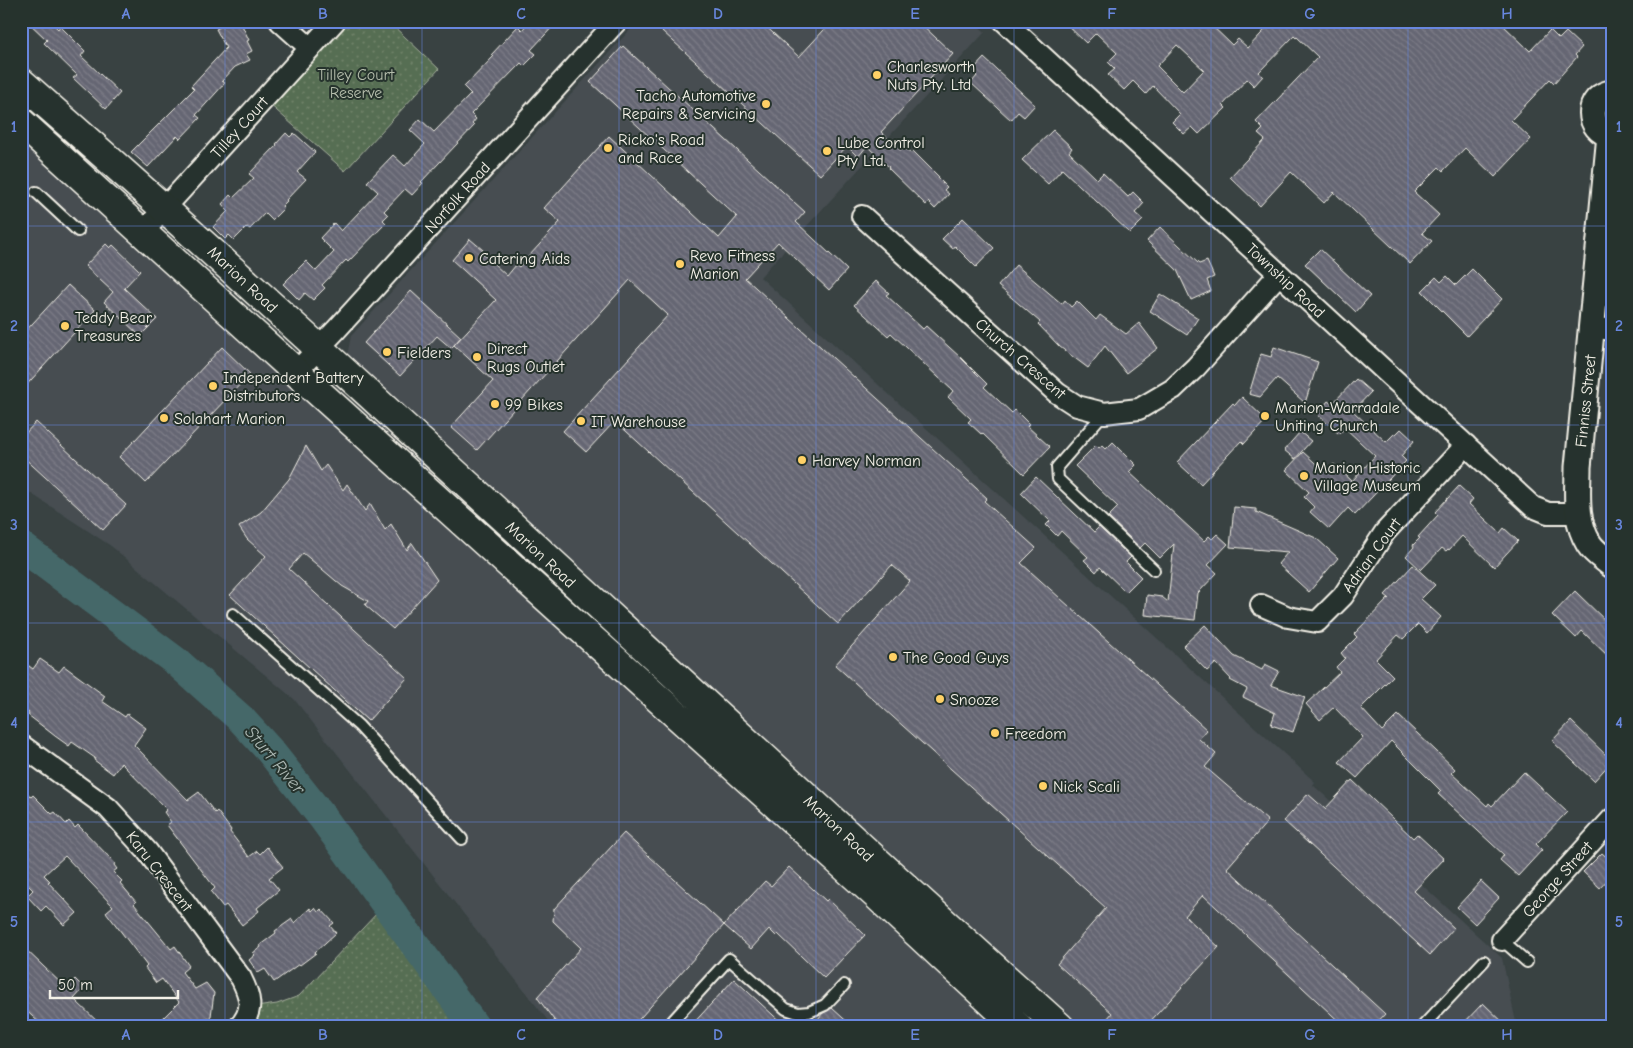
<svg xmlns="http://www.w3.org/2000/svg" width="1633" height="1048" font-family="'Comic Neue',sans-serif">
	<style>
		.built { fill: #464d51 }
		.park { fill: url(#park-dots); stroke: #a6b09d }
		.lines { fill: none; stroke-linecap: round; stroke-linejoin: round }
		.river { stroke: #446869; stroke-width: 30 }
		.building { fill: url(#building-back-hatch); stroke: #f4f1e8; fill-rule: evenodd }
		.service-casing { stroke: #f4f1e8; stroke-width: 14 }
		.minor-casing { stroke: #f4f1e8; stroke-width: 24 }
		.tertiary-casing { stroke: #f4f1e8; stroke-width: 29 }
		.primary-casing { stroke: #f4f1e8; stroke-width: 31 }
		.service { stroke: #26332d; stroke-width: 10 }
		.minor { stroke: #26332d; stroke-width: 20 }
		.tertiary { stroke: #26332d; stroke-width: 25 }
		.primary { stroke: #26332d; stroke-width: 28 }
		.grid { fill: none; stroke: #6887de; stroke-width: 1; stroke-opacity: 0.55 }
		.poi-dot { fill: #ffd166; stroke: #26332d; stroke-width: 2 }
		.labels { text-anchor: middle; stroke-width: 4; stroke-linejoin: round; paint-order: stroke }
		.poi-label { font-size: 16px; fill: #f4f1e8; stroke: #26332d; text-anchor: start }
		.park-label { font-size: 16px; fill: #b5bdac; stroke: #26332d }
		.street-label { font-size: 16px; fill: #f4f1e8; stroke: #26332d }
		.water-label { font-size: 18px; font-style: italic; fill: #aebab5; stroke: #26332d }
		.neatline { fill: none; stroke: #6887de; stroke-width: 2 }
		.grid-label { font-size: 16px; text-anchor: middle; font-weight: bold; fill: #6887de }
	</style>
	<defs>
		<pattern id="park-dots" width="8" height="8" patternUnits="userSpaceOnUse" patternTransform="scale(1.25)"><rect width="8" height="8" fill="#576e52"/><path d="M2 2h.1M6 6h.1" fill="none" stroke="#70836b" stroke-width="1.8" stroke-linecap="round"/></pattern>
		<pattern id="building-back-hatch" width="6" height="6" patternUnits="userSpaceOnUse" patternTransform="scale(1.25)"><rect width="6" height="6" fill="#656673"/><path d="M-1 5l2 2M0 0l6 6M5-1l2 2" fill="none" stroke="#7c7c87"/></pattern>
	</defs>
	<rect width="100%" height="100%" fill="#394242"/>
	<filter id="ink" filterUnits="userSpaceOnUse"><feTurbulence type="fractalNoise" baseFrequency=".02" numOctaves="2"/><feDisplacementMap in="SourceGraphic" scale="10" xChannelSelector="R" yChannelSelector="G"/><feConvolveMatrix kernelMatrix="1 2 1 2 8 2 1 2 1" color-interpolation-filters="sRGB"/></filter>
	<g filter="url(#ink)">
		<path class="built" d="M 638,21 L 973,21 L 985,32 L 760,277 L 1315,782 L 1313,785 L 1502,958 L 1517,1027 L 1082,1027 L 347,356 L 351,336 Z
			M 21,140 L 999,1027 L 553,1027 L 294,699 L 111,546 L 21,487 Z"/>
		<path class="park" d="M 343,21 L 388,21 L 439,69 L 345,171 L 268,103 Z
			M 379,911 L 465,1027 L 245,1027 L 256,1007 L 277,1004 L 299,996 Z"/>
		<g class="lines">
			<path class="river" d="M 21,546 L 178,663 L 241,719 L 270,751 L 323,818 L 475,1027"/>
		</g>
		<path class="building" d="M 27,21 L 50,21 L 58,29 L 60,26 L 85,51 L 81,56 L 120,93 L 106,109 L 73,78 L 77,75 L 44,43 L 47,40 Z
			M 232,21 L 240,21 L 249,40 L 247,41 L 252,51 L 246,54 L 250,60 L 235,67 L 222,81 L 225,83 L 196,115 L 200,118 L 180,139 L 177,136 L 148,167 L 131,152 L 194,89 L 191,86 L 226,48 L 216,29 Z
			M 530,21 L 558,21 L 531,50 L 536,54 L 524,66 L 521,63 L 471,114 L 476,119 L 472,124 L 474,126 L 421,182 L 423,183 L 412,195 L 405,189 L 384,211 L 388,215 L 383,220 L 386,223 L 348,262 L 346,260 L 322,285 L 325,288 L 313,300 L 305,293 L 299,300 L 283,284 L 306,261 L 316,271 L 334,252 L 320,238 L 334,223 L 341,231 L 378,192 L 367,182 L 393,155 L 405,166 L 425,144 L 410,130 L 420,119 L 434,132 L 471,94 L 464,87 L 494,56 L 492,54 L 518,26 L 522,30 Z
			M 671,21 L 760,21 L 799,57 L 824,30 L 814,21 L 918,21 L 953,54 L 881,132 L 900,150 L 903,146 L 911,153 L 913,151 L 939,177 L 938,178 L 947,187 L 944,190 L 949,194 L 935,209 L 928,202 L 926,205 L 888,168 L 889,167 L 867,146 L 858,157 L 847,146 L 820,175 L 662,31 Z
			M 1063,21 L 1207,21 L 1232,45 L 1238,39 L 1248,48 L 1273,21 L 1499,21 L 1530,51 L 1550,30 L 1559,39 L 1566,32 L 1582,47 L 1575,55 L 1577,57 L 1554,83 L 1550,79 L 1511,120 L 1531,139 L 1495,177 L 1465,148 L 1443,171 L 1439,167 L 1414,192 L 1439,215 L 1422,233 L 1432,241 L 1410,264 L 1334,192 L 1324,203 L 1291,172 L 1260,206 L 1230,177 L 1265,140 L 1258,134 L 1263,129 L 1256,122 L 1318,57 L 1297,37 L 1296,38 L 1294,36 L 1259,72 L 1263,76 L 1254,86 L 1247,79 L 1223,105 L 1226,108 L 1199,134 L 1192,127 L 1184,134 L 1172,122 L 1180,114 L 1153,86 L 1146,94 L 1133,81 L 1124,90 L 1108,75 L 1115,69 L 1108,62 L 1117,53 L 1096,33 L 1086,43 ZM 1177,45 L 1204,70 L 1183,92 L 1157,66 Z
			M 623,46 L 805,212 L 796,222 L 847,270 L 829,290 L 778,242 L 745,278 L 987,498 L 984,501 L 1036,548 L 1021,563 L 1207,730 L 1199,739 L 1216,754 L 1205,767 L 1268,821 L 1227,868 L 1385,1014 L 1373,1027 L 1345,1027 L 1203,895 L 1185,916 L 1219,947 L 1145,1027 L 1116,1027 L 1107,1019 L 1112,1013 L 1057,964 L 1106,908 L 835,665 L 910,581 L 892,565 L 838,624 L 615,421 L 586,452 L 563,431 L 668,315 L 630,280 L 477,450 L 451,427 L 493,381 L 454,345 L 451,348 L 437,336 L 400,376 L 364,343 L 411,291 L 461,337 L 454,345 L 496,300 L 452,260 L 470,239 L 483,250 L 481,252 L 507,276 L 516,265 L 519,267 L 560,222 L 544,208 L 609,136 L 719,238 L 737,217 L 590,82 Z
			M 984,58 L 1035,105 L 1024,117 L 1018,112 L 1011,120 L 971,83 L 977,76 L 972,71 Z
			M 1053,130 L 1072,148 L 1069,152 L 1097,179 L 1103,173 L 1128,197 L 1133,192 L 1144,203 L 1135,213 L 1143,220 L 1130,233 L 1062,169 L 1048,184 L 1022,160 Z
			M 286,133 L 290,137 L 294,133 L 315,152 L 297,172 L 306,179 L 286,200 L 287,201 L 282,206 L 284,208 L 272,220 L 265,213 L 250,229 L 247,227 L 234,240 L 229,235 L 225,239 L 213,227 L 228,211 L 222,204 L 230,195 L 233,198 L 254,178 L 249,174 L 277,145 L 276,144 Z
			M 963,218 L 994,248 L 976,267 L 955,246 L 953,249 L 942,239 Z
			M 1160,227 L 1199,264 L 1207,261 L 1214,277 L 1207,280 L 1211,291 L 1191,300 L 1177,270 L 1147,241 Z
			M 106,244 L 110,248 L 113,245 L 140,271 L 124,288 L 157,319 L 140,336 L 104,302 L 113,292 L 85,266 Z
			M 1320,249 L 1370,296 L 1356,312 L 1305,264 Z
			M 1016,265 L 1062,304 L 1065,300 L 1071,307 L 1077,301 L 1096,320 L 1100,315 L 1126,334 L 1139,323 L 1158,348 L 1126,373 L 1105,346 L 1088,368 L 1060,347 L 1038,324 L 1040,322 L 998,286 Z
			M 1472,269 L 1502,299 L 1467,336 L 1422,291 L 1436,277 L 1441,282 L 1447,276 L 1456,285 Z
			M 876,281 L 889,293 L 886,295 L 923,329 L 926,326 L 961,358 L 987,384 L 984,387 L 1012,413 L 1015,410 L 1029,424 L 1027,426 L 1050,447 L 1024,474 L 982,433 L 981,434 L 968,422 L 971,419 L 948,397 L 953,391 L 891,333 L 888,336 L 854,305 Z
			M 68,285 L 95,310 L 21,391 L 21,336 Z
			M 1160,294 L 1198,318 L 1187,335 L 1150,311 Z
			M 222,347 L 250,374 L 146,483 L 119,457 Z
			M 1274,347 L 1318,362 L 1305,403 L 1277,378 L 1260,397 L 1249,394 L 1261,354 L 1271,357 Z
			M 1356,379 L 1371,392 L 1353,411 L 1386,442 L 1395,433 L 1396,434 L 1401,429 L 1414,441 L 1401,456 L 1406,461 L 1355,515 L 1348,508 L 1329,529 L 1310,512 L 1314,507 L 1304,497 L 1309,492 L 1286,470 L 1303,452 L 1325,472 L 1334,464 L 1352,481 L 1375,456 L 1345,428 L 1339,434 L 1317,414 L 1328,401 L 1332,404 Z
			M 1242,397 L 1266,420 L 1244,444 L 1241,441 L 1201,484 L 1177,462 L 1233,403 L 1235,405 Z
			M 36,422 L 126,505 L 103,530 L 21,455 L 21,438 Z
			M 1300,432 L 1311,441 L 1295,459 L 1284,450 Z
			M 1113,442 L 1136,465 L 1129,472 L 1204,541 L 1209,536 L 1212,539 L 1217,534 L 1228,544 L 1208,565 L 1217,573 L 1198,593 L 1195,620 L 1145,615 L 1147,595 L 1162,597 L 1168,602 L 1174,544 L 1160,558 L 1145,543 L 1140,548 L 1108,517 L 1118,507 L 1075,466 L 1096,445 L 1099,448 L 1102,445 L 1106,449 Z
			M 306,446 L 321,471 L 326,465 L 343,490 L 347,484 L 365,511 L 370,504 L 385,530 L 391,524 L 407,550 L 412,543 L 437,580 L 393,629 L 365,605 L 368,601 L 342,586 L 303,553 L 289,569 L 407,678 L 368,721 L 230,595 L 266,556 L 247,539 L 239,527 L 261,512 L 289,479 Z
			M 1036,477 L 1094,532 L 1099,527 L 1131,557 L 1126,562 L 1141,577 L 1126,592 L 1100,567 L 1096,572 L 1084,560 L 1088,557 L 1061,531 L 1057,536 L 1046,525 L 1050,521 L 1021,493 Z
			M 1459,486 L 1473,499 L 1469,504 L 1500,533 L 1504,528 L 1518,541 L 1494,567 L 1462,536 L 1449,550 L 1448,549 L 1446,551 L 1442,548 L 1421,570 L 1406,556 L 1414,547 L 1413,545 L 1420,538 L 1418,537 L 1438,515 L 1435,512 Z
			M 1234,507 L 1256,509 L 1256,512 L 1316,538 L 1338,558 L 1309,592 L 1278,564 L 1288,552 L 1230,547 Z
			M 1413,565 L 1435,585 L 1421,599 L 1441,617 L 1427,633 L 1418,624 L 1403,639 L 1398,635 L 1376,659 L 1393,676 L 1361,708 L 1382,731 L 1398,715 L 1455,769 L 1451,773 L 1487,806 L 1489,803 L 1492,806 L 1524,772 L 1567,812 L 1536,844 L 1542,850 L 1518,876 L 1500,860 L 1504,855 L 1438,794 L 1441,791 L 1391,741 L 1357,778 L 1339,762 L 1363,737 L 1334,707 L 1320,720 L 1306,704 L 1340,672 L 1336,667 L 1345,658 L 1341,653 L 1357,637 L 1354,634 L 1389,598 L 1385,595 Z
			M 1575,591 L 1612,627 L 1612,660 L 1582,631 L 1576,638 L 1552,615 Z
			M 1205,625 L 1234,656 L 1262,670 L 1265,664 L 1279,671 L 1271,685 L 1305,697 L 1293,732 L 1271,725 L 1275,713 L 1243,697 L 1247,689 L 1230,680 L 1231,679 L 1216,663 L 1207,671 L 1183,646 Z
			M 40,659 L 59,672 L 64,666 L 105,696 L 102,701 L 125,717 L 127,714 L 146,728 L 134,745 L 188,800 L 199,792 L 215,813 L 217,811 L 231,830 L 230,832 L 249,857 L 257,851 L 260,854 L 267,847 L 283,867 L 269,878 L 279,890 L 257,908 L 259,911 L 242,925 L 226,905 L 223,907 L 211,892 L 215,888 L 167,825 L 171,822 L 164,812 L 167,810 L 121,763 L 113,774 L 94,760 L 95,758 L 72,742 L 69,746 L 55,736 L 28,715 L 29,713 L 21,707 L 21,660 L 33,669 Z
			M 1571,721 L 1612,761 L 1594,781 L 1552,741 Z
			M 1352,780 L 1413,838 L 1417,834 L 1444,859 L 1414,891 L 1454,928 L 1430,955 L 1284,821 L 1308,794 L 1325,809 Z
			M 21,786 L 31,797 L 33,795 L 52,814 L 55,812 L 66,824 L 69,821 L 75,828 L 78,825 L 115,863 L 114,865 L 117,869 L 113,872 L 122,881 L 120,883 L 136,902 L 134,904 L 171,949 L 175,946 L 189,966 L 182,972 L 195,989 L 206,983 L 214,993 L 211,1016 L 197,1027 L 154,1027 L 179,1002 L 162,979 L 156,983 L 145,968 L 147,966 L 106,912 L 113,906 L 65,856 L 44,875 L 50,881 L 48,882 L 77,913 L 64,925 L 46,906 L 41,911 L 27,896 L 33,890 L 21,878 Z
			M 624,833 L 724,925 L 632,1027 L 559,1027 L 537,997 L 581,948 L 553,921 L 554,909 Z
			M 1602,853 L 1612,862 L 1612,875 L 1600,888 L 1583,872 Z
			M 789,867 L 826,901 L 828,899 L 865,935 L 824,978 L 778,934 L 776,936 L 769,929 L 751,949 L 724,925 L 765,881 L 771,886 Z
			M 1481,881 L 1499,898 L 1475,924 L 1457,907 Z
			M 310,908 L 312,911 L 315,908 L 318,912 L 321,909 L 334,923 L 330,926 L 336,933 L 315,952 L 316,953 L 300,965 L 299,964 L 274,982 L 265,969 L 258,973 L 249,960 L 255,955 L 253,953 L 261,947 L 260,945 L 276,933 L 275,931 L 292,919 L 294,923 Z
			M 21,945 L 66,988 L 75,979 L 84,988 L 74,999 L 103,1027 L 44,1027 L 21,1006 Z
			M 734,979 L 786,1027 L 690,1027 Z
			M 1483,1003 L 1508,1027 L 1460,1027 Z
			M 832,1008 L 853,1027 L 811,1027 L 823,1013 Z"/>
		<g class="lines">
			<g class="service-casing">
				<path id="service" d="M 36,192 L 78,231
					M 1104,413 L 1057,467 L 1058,479 L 1154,570
					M 233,614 L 359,726 L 462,839
					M 1502,940 L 1527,962
					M 667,1027 L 729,959 L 786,1009 L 798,1013 L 809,1012 L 825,1005 L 844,985
					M 1422,1027 L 1484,961"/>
			</g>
			<g class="minor-casing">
				<path id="minor" d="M 280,21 L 310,48
					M 1004,21 L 1533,507 L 1548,513 L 1578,513
					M 862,216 L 1057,393 L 1077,406 L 1104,413 L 1139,409 L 1173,389 L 1196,367 L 1279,274
					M 143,232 L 335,21
					M 1592,327 L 1612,330
					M 296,372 L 336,330 L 617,21
					M 1261,605 L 1288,617 L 1317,622 L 1343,596 L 1385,532 L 1466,445
					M 21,745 L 108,808 L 147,851 L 241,978 C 250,996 255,1010 239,1027
					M 1502,940 L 1612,819"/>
			</g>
			<g class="tertiary-casing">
				<path id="tertiary" d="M 1612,93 C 1586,96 1586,130 1612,135
					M 1610,135 L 1578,467 C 1578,493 1574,520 1589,544 C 1594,552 1605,559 1612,565"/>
			</g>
			<g class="primary-casing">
				<path id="primary" d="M 21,82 C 373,390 711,714 1060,1027
					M 21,122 L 296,372 L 876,895 L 1018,1027"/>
			</g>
			<use href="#service" class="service"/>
			<use href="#minor" class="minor"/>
			<use href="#tertiary" class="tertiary"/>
			<use href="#primary" class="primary"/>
		</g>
	</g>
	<path class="grid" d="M 225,21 L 225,1027M 422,21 L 422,1027M 619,21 L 619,1027M 816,21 L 816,1027M 1014,21 L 1014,1027M 1211,21 L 1211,1027M 1408,21 L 1408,1027M 21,226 L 1612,226M 21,425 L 1612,425M 21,623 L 1612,623M 21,822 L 1612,822"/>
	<g class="poi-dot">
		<circle cx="877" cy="75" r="5"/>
		<circle cx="766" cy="104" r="5"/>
		<circle cx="608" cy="148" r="5"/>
		<circle cx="827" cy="151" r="5"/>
		<circle cx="469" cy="258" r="5"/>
		<circle cx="680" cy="264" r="5"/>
		<circle cx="65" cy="326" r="5"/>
		<circle cx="387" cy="352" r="5"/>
		<circle cx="477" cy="357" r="5"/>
		<circle cx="213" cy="386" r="5"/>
		<circle cx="495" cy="404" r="5"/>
		<circle cx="1265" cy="416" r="5"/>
		<circle cx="164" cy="418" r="5"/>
		<circle cx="581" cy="421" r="5"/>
		<circle cx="802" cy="460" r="5"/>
		<circle cx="1304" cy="476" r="5"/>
		<circle cx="893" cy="657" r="5"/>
		<circle cx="940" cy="699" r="5"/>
		<circle cx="995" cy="733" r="5"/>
		<circle cx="1043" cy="786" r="5"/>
	</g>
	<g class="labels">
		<g class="poi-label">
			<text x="887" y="72">Charlesworth<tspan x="887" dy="18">Nuts Pty. Ltd</tspan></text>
			<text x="756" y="101" text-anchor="end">Tacho Automotive<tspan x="756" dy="18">Repairs &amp; Servicing</tspan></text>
			<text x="618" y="145">Ricko's Road<tspan x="618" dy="18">and Race</tspan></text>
			<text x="837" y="148">Lube Control<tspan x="837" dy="18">Pty Ltd.</tspan></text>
			<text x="690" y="261">Revo Fitness<tspan x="690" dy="18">Marion</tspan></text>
			<text x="479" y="264">Catering Aids</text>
			<text x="75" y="323">Teddy Bear<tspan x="75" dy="18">Treasures</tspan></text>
			<text x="487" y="354">Direct<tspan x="487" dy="18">Rugs Outlet</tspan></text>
			<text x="397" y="358">Fielders</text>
			<text x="223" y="383">Independent Battery<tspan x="223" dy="18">Distributors</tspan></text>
			<text x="505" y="410">99 Bikes</text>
			<text x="1275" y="413">Marion-Warradale<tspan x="1275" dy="18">Uniting Church</tspan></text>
			<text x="174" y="424">Solahart Marion</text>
			<text x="591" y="427">IT Warehouse</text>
			<text x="812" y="466">Harvey Norman</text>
			<text x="1314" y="473">Marion Historic<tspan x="1314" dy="18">Village Museum</tspan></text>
			<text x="903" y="663">The Good Guys</text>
			<text x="950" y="705">Snooze</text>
			<text x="1005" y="739">Freedom</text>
			<text x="1053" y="792">Nick Scali</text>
		</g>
		<g class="park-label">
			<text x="356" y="80">Tilley Court<tspan x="356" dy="18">Reserve</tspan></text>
		</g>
		<g class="street-label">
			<text transform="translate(239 127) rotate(-48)" y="6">Tilley Court</text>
			<text transform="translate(457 197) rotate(-48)" y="6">Norfolk Road</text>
			<text transform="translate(243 279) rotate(43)" y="6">Marion Road</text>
			<text transform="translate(1286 280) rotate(43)" y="6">Township Road</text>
			<text transform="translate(1021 358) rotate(41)" y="6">Church Crescent</text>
			<text transform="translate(1585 401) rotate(-84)" y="6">Finniss Street</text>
			<text transform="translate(541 554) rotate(43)" y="6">Marion Road</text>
			<text transform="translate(1371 555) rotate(-54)" y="6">Adrian Court</text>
			<text transform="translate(839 828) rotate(43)" y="6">Marion Road</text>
			<text transform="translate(160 871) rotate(52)" y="6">Karu Crescent</text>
			<text transform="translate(1557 879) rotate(-48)" y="6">George Street</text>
		</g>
		<g class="water-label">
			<text transform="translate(275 760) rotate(50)" y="6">Sturt River</text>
		</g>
	</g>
	<rect width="1633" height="1048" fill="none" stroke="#26332d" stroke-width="55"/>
	<path d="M50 990v8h128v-8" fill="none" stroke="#f4f1e8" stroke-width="2.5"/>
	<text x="58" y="990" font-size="15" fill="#f4f1e8" stroke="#26332d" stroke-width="4" paint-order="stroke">50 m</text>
	<rect x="28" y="28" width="1578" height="992" class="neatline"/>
	<g class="grid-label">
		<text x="126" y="19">A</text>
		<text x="323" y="19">B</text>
		<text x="521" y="19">C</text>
		<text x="718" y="19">D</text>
		<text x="915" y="19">E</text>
		<text x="1112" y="19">F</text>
		<text x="1310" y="19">G</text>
		<text x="1507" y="19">H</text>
		<text x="14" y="132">1</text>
		<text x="1619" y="132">1</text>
		<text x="14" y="331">2</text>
		<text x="1619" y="331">2</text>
		<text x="14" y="530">3</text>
		<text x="1619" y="530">3</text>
		<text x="14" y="728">4</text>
		<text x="1619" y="728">4</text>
		<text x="14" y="927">5</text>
		<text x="1619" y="927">5</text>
		<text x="126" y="1040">A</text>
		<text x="323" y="1040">B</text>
		<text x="521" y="1040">C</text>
		<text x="718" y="1040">D</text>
		<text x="915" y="1040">E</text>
		<text x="1112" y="1040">F</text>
		<text x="1310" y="1040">G</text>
		<text x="1507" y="1040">H</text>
	</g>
</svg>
